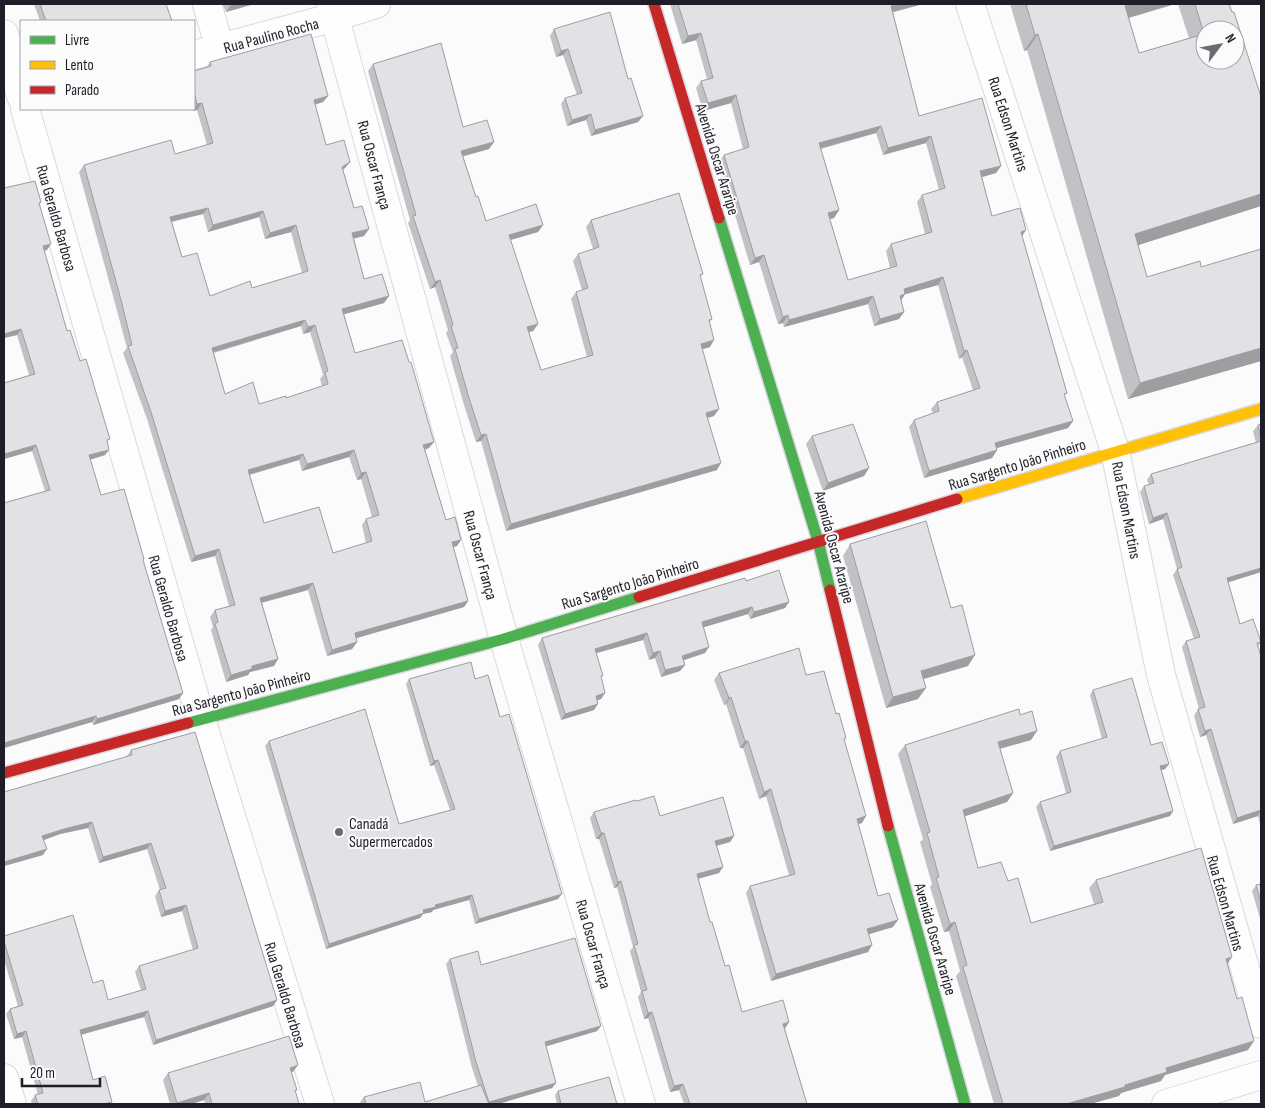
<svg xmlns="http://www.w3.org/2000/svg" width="1265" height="1108" font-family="'Sofia Sans Condensed',sans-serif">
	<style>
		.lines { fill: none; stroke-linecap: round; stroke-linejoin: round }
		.street-casing { stroke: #d9d8de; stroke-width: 30 }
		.fast-casing { stroke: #d9d8de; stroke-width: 14 }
		.slow-casing { stroke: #d9d8de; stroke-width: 14 }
		.jam-casing { stroke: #d9d8de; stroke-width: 14 }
		.street { stroke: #fefefe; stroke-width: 28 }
		.fast { stroke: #4caf50; stroke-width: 11 }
		.slow { stroke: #ffc107; stroke-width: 11 }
		.jam { stroke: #c62828; stroke-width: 11 }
		.wall { fill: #c2c2c6; fill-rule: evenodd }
		.shaded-wall { fill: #9e9ea1 }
		.building { fill: #e2e1e6; stroke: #9e9ea1; fill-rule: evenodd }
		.poi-dot { fill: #6c6b72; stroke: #fbfbfb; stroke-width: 2 }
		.labels { text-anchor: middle; stroke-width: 4; stroke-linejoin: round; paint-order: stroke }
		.street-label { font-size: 16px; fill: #1f1d28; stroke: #fbfbfb }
		.poi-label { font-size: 16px; fill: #1f1d28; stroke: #fbfbfb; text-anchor: start }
	</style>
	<rect width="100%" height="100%" fill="#fbfbfb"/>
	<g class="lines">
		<g class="street-casing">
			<path id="street" d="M 207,4 L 220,48
				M 331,4 L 504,639 L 641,1104
				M 970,4 L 1115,451 L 1161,675 L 1261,1024
				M 4,34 L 21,96
				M 194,55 L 335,17 L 376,4
				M 25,109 L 201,719 L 320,1104
				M 4,1078 L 12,1104
				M 1166,1104 L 1261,1075"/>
		</g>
		<g class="fast-casing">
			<path id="fast" d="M 719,218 L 818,541 L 830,590
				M 188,723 L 504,639 L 639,597
				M 888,826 L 965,1104"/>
		</g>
		<g class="slow-casing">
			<path id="slow" d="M 957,499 L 1261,409"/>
		</g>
		<g class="jam-casing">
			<path id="jam" d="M 654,4 L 719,218
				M 830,590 L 888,826
				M 639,597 L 957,499
				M 4,773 L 188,723"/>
		</g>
		<use href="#street" class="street"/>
		<use href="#fast" class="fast"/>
		<use href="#slow" class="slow"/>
		<use href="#jam" class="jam"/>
	</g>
	<path class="wall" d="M 34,4 L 166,4 L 172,21 L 40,21 Z
		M 222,4 L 254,4 L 226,12 Z
		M 670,4 L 923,4 L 893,12 L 919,116 L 1001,166 L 996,173 L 982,177 L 992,216 L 1022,237 L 1067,393 L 1064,396 L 1073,421 L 1068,428 L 997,448 L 997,450 L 992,458 L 924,478 L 909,427 L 914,420 L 933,413 L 931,409 L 937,402 L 973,390 L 962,357 L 959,359 L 938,285 L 905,294 L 901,301 L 904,312 L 899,319 L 874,326 L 868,304 L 784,327 L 783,323 L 778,324 L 759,262 L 750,265 L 719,162 L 724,155 L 743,149 L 731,103 L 703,111 L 696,88 L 701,81 L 707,79 L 696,40 L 682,44 ZM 876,133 L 883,155 L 926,143 L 939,190 L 922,195 L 917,202 L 925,234 L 891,244 L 886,251 L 890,268 L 848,280 L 830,219 L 834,218 L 839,210 L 821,149 Z
		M 1010,4 L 1175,4 L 1129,18 L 1139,53 L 1189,38 L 1178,4 L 1229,4 L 1261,97 L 1261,206 L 1138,245 L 1147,277 L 1201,267 L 1261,249 L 1261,361 L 1128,399 L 1027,50 L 1024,51 Z
		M 554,29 L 628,79 L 643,116 L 638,122 L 591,136 L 586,120 L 567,126 L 561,104 L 565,98 L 577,95 L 563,55 L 556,57 L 550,36 Z
		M 210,62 L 328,96 L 323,102 L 315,105 L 326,145 L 350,162 L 345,168 L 343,170 L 354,208 L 364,236 L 354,238 L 364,279 L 389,296 L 384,303 L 344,314 L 355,353 L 429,448 L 425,450 L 446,520 L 461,540 L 457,546 L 453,547 L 468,601 L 464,607 L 356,638 L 357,642 L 352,649 L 327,656 L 308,590 L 262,603 L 278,659 L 274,666 L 250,672 L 248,675 L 226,682 L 211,630 L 213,627 L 210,617 L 215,610 L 229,606 L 215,556 L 191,562 L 147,419 L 123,353 L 127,348 L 116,307 L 79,172 L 84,165 L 175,154 L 207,145 L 197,110 L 193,111 L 192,109 L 194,109 L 194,71 L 206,68 ZM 203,214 L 208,232 L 259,217 L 265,239 L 291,232 L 302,273 L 252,288 L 210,296 L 182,257 L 172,222 ZM 301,326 L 303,334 L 310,332 L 323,375 L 320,379 L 322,386 L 286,398 L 259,404 L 225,394 L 214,353 ZM 349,457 L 357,480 L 361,479 L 372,517 L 366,519 L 362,525 L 366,543 L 333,553 L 264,523 L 250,475 L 299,460 L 302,471 Z
		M 373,64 L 463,127 L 494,142 L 489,149 L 463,156 L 476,197 L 486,221 L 543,225 L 538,232 L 510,240 L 538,324 L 533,331 L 529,332 L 541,370 L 587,357 L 571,299 L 576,292 L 582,290 L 573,261 L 578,254 L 593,249 L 586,227 L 591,220 L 703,274 L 700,277 L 712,319 L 710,322 L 710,347 L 702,349 L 714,416 L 707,418 L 717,470 L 506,531 L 481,441 L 476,442 L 464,405 L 450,356 L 453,352 L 446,333 L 448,330 L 435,287 L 430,289 L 408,223 L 410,220 L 368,71 Z
		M 4,188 L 41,202 L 40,205 L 47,250 L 44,251 L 67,331 L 80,361 L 107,442 L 105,455 L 90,460 L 101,495 L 144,559 L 143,561 L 183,693 L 179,699 L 93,725 L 92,722 L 4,748 L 4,503 L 45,491 L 32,451 L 4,459 L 4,383 L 29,375 L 17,335 L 4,338 Z
		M 1261,424 L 1261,572 L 1228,582 L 1240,624 L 1261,642 L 1258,646 L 1261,656 L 1261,828 L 1258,816 L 1233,824 L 1206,735 L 1200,737 L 1194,716 L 1198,709 L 1199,709 L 1182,647 L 1186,641 L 1194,639 L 1173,575 L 1177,569 L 1163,519 L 1149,524 L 1140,492 L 1144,486 L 1149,485 L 1147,480 L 1151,474 L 1256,443 L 1253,431 L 1258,425 Z
		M 812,436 L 869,468 L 864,476 L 823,491 L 806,444 Z
		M 850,544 L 968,666 L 923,679 L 918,699 L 886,708 L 843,556 Z
		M 746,581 L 785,608 L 750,619 L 748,614 L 704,627 L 705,653 L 684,660 L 685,665 L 680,671 L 661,677 L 655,658 L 649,660 L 643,640 L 596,653 L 601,678 L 605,693 L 601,699 L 597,700 L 594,710 L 561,720 L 538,645 L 542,638 Z
		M 719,673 L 806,675 L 836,714 L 846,738 L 844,741 L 862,823 L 858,824 L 878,896 L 893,927 L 869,934 L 868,952 L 771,981 L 746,893 L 750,886 L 789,875 L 766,796 L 759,799 L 743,748 L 740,748 L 726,704 L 724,705 L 714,680 Z
		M 409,679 L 475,679 L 500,717 L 558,899 L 475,924 L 469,900 L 433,910 L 432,912 L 423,914 L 420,918 L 326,949 L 265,746 L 269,741 L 399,824 L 450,810 L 434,765 L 430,766 L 406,684 Z
		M 1093,690 L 1151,745 L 1169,764 L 1165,769 L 1161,770 L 1173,811 L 1170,816 L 1050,851 L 1036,807 L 1040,802 L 1066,793 L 1056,757 L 1060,751 L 1102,739 L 1090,695 Z
		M 1020,715 L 1031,740 L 1000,749 L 1013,793 L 1007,802 L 965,816 L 978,868 L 1008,881 L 1031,923 L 1094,904 L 1089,888 L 1096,880 L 1227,964 L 1248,1050 L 1165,1075 L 1161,1081 L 1121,1093 L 1119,1096 L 1090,1104 L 994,1104 L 956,976 L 960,971 L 949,931 L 944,932 L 930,887 L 932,884 L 920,842 L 923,839 L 898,754 L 905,745 Z
		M 131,750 L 277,1000 L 273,1006 L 153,1045 L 144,1017 L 81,1035 L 93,1080 L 110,1104 L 32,1104 L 31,1101 L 35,1095 L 38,1095 L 22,1037 L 14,1039 L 6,1014 L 10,1009 L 18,1006 L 4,960 L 4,936 L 93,983 L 108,1000 L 141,990 L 135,972 L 139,966 L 193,950 L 182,911 L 161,917 L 155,896 L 159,890 L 160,890 L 147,849 L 99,863 L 88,828 L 60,834 L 44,840 L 43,855 L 4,866 L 127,756 Z
		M 637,801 L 660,816 L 734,836 L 730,842 L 717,846 L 723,867 L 719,873 L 698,879 L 710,922 L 725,966 L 742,1012 L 789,1022 L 785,1029 L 807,1104 L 684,1104 L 679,1090 L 670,1092 L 648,1018 L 644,1019 L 638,997 L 641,992 L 630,951 L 633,947 L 617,887 L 614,888 L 599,839 L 596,839 L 590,818 L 594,812 Z
		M 1261,884 L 1261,922 L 1252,891 L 1256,885 Z
		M 450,959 L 481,965 L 601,1026 L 597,1031 L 546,1046 L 556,1083 L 552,1088 L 498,1104 L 361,1104 L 360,1102 L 364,1097 L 425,1102 L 478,1086 L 472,1068 L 446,964 Z
		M 291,1072 L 295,1092 L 299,1104 L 205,1104 L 204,1100 L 191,1104 L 170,1104 L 163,1080 L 168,1073 L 293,1072 Z
		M 558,1091 L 617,1104 L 557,1104 L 555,1095 Z"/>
	<path class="shaded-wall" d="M 238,4 L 254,4 L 226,12 L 230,6 Z
		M 901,4 L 923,4 L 886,14 L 891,6 Z
		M 1133,4 L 1175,4 L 1114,22 L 1125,6 Z
		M 701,33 L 696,40 L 682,44 L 688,36 Z
		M 1038,34 L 1027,50 L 1024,51 L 1035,35 Z
		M 568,49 L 563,55 L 556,57 L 561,51 Z
		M 736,95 L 731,103 L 703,111 L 708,103 Z
		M 328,96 L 323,102 L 309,106 L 314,100 Z
		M 202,103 L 197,110 L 193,111 L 197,104 Z
		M 591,114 L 586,120 L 567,126 L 572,120 Z
		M 643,116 L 638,122 L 591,136 L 595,130 Z
		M 881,126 L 876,133 L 814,150 L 819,143 Z
		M 931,136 L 926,143 L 883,155 L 888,148 Z
		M 494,142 L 489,149 L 457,158 L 461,151 Z
		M 350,162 L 345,168 L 337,173 L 342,167 Z
		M 1001,166 L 996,173 L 975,179 L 980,171 Z
		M 1261,194 L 1261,206 L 1123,250 L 1135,234 Z
		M 208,208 L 203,214 L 165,223 L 170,217 Z
		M 839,210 L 834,218 L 823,221 L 828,213 Z
		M 263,211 L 259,217 L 208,232 L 213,225 Z
		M 296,225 L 291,232 L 265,239 L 270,233 Z
		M 543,225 L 538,232 L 504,242 L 509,235 Z
		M 369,229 L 364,236 L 348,240 L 352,233 Z
		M 1026,230 L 1021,238 L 1021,232 Z
		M 51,244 L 47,250 L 39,252 L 43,246 Z
		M 764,255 L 759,262 L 750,265 L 755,258 Z
		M 943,277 L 938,285 L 899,296 L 904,289 Z
		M 440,280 L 435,287 L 430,289 L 435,282 Z
		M 905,294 L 900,302 L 900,296 Z
		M 389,296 L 384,303 L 338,316 L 342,309 Z
		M 873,296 L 868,304 L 784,327 L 789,320 Z
		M 904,312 L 899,319 L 874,326 L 880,319 Z
		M 788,315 L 783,323 L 778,324 L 783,317 Z
		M 305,320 L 301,326 L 207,354 L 212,348 Z
		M 538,324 L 533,331 L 522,334 L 527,327 Z
		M 315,325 L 310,332 L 303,334 L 308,327 Z
		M 21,329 L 17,335 L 4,338 L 4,334 Z
		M 714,340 L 710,347 L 696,351 L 701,344 Z
		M 1261,348 L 1261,361 L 1128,399 L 1140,383 Z
		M 967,350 L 962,357 L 959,359 L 964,351 Z
		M 719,409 L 714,416 L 701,420 L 706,413 Z
		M 1073,421 L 1068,428 L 990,450 L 995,443 Z
		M 486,434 L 481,441 L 476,442 L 481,435 Z
		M 434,442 L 429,448 L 418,451 L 423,445 Z
		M 36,445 L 32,451 L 4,459 L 4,454 Z
		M 109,450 L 105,455 L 85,461 L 89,455 Z
		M 354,450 L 349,457 L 302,471 L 307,464 Z
		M 997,450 L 992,458 L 924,478 L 929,471 Z
		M 303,454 L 299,460 L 244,476 L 248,470 Z
		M 721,463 L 717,470 L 506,531 L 511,524 Z
		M 869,468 L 864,476 L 823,491 L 828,483 Z
		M 366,472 L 361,479 L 357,480 L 361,473 Z
		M 1167,513 L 1163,519 L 1149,524 L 1153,518 Z
		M 461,540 L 457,546 L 447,549 L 452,542 Z
		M 219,549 L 215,556 L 191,562 L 195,556 Z
		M 1261,568 L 1261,572 L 1223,584 L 1227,578 Z
		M 313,583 L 308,590 L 256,604 L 260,598 Z
		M 468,601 L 464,607 L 350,640 L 355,633 Z
		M 789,602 L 785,608 L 750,619 L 754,612 Z
		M 752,607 L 748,614 L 698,629 L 702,622 Z
		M 647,633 L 643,640 L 590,655 L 595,649 Z
		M 357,642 L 352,649 L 327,656 L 332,650 Z
		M 709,647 L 705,653 L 678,662 L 682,656 Z
		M 660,651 L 655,658 L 649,660 L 653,653 Z
		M 975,655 L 968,666 L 913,682 L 921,671 Z
		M 278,659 L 274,666 L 250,672 L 248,675 L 226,682 L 231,675 L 252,666 Z
		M 685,665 L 680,671 L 661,677 L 665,670 Z
		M 926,688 L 918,699 L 886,708 L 893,697 Z
		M 183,693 L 179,699 L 93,725 L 97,719 Z
		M 605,693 L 601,699 L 591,703 L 596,696 Z
		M 731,697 L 726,704 L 724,705 L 729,698 Z
		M 598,704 L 594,710 L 561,720 L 565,714 Z
		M 96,716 L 92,722 L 4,748 L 4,743 Z
		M 1211,729 L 1206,735 L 1200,737 L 1205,731 Z
		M 1037,731 L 1031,740 L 991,751 L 998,742 Z
		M 745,741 L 748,741 L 743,748 L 740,748 Z
		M 438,760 L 434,765 L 430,766 L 434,761 Z
		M 1169,764 L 1165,769 L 1156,772 L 1160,766 Z
		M 771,789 L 766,796 L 759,799 L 764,792 Z
		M 1013,793 L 1007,802 L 957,819 L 963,810 Z
		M 1261,810 L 1258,816 L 1233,824 L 1237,818 Z
		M 1173,811 L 1170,816 L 1050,851 L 1054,846 Z
		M 866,816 L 862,823 L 852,826 L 857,819 Z
		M 92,822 L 88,828 L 60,834 L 38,842 L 42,836 L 64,829 Z
		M 601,833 L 604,833 L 599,839 L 596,839 Z
		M 734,836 L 730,842 L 711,847 L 715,841 Z
		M 151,843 L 147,849 L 99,863 L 103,857 Z
		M 47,849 L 43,855 L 4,866 L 4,862 Z
		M 723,867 L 719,873 L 693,880 L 697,874 Z
		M 621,881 L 617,887 L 614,888 L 618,882 Z
		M 562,894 L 558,899 L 475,924 L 479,919 Z
		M 472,895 L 469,900 L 433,910 L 432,912 L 423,914 L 420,918 L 326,949 L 329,944 L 435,905 Z
		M 186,905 L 182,911 L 161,917 L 165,911 Z
		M 898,920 L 893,927 L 863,936 L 867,929 Z
		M 955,922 L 949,931 L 944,932 L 950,924 Z
		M 872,945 L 868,952 L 771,981 L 776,974 Z
		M 1232,957 L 1226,966 L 1226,959 Z
		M 277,1000 L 273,1006 L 153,1045 L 156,1040 Z
		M 148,1011 L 144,1017 L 76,1036 L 80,1030 Z
		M 652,1012 L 648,1018 L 644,1019 L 648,1013 Z
		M 789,1022 L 785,1028 L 779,1030 L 783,1024 Z
		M 601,1026 L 597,1031 L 541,1048 L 545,1042 Z
		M 26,1031 L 22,1037 L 14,1039 L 17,1034 Z
		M 1254,1041 L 1248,1050 L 1165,1075 L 1161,1081 L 1121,1093 L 1119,1096 L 1090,1104 L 1066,1104 L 1125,1085 L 1166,1068 Z
		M 298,1065 L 293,1072 L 285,1074 L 290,1068 Z
		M 556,1083 L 552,1088 L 498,1104 L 487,1104 L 489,1102 Z
		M 683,1084 L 679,1090 L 670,1092 L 674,1086 Z
		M 209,1093 L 204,1100 L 191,1104 L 176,1104 L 177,1103 Z"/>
	<path class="building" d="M 40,4 L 166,4 L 172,21 L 46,21 Z
		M 229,4 L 238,4 L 230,6 Z
		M 678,4 L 901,4 L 891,6 L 919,116 L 982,98 L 1001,166 L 980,171 L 992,216 L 1020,208 L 1026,230 L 1021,232 L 1067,393 L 1064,394 L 1073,421 L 995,443 L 997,450 L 929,471 L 914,420 L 939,411 L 937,402 L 980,388 L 967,350 L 964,351 L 943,277 L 904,289 L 905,294 L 900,296 L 904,312 L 880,319 L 873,296 L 789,320 L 788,315 L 783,317 L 764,255 L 755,258 L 724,155 L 749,147 L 736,95 L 708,103 L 701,81 L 713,78 L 701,33 L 688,36 ZM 881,126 L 888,148 L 931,136 L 945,188 L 922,195 L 932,232 L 891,244 L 897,266 L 848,280 L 828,213 L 839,210 L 819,143 Z
		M 1026,4 L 1133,4 L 1125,6 L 1139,53 L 1204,34 L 1195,4 L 1229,4 L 1232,12 L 1234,12 L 1261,97 L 1261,194 L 1135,234 L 1147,277 L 1200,261 L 1201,267 L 1261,249 L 1261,348 L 1140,383 L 1038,34 L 1035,35 ZM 1205,30 L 1235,30 L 1235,60 L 1205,60 Z
		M 610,12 L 628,79 L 631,78 L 643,116 L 595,130 L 591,114 L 572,120 L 565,98 L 582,93 L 568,49 L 561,51 L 554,29 Z
		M 311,34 L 328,96 L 314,100 L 326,145 L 344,140 L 350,162 L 342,167 L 354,208 L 362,206 L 369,229 L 352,233 L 364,279 L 382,274 L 389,296 L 342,309 L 355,353 L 402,340 L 409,362 L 411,362 L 434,442 L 423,445 L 426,454 L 446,520 L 455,517 L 461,540 L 452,542 L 468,601 L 355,633 L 357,642 L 332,650 L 313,583 L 260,598 L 278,659 L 252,666 L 252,669 L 231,675 L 215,624 L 218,622 L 215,610 L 235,605 L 219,549 L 195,556 L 151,412 L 128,346 L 132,345 L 121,300 L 84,165 L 171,140 L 175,154 L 213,143 L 202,103 L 197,104 L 194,91 L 194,71 L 211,66 L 210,62 ZM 208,208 L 213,225 L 263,211 L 270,233 L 296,225 L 308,271 L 252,288 L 250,281 L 210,296 L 197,253 L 182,257 L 170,217 ZM 305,320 L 308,327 L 315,325 L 328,371 L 325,372 L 328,384 L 286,398 L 286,396 L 259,404 L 253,382 L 225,394 L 212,348 ZM 354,450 L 361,473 L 366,472 L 379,515 L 366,519 L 372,541 L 333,553 L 319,507 L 264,523 L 248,470 L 303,454 L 307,464 Z
		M 441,43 L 463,127 L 487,120 L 494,142 L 461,151 L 476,197 L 478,196 L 486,221 L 536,204 L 543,225 L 509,235 L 538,324 L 527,327 L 541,370 L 593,355 L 576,292 L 588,288 L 578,254 L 599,247 L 591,220 L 679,193 L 703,274 L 700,275 L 712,319 L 709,320 L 714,340 L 701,344 L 719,409 L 706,413 L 721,463 L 511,524 L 486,434 L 481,435 L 469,398 L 455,349 L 458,348 L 451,326 L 453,325 L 440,280 L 435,282 L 413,216 L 416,215 L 373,64 Z
		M 35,181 L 41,202 L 39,203 L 51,244 L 43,246 L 67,331 L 70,330 L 80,361 L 86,359 L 110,439 L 107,440 L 109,450 L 89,455 L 101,495 L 124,489 L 144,559 L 143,560 L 183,693 L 97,719 L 96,716 L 4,743 L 4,503 L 50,490 L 36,445 L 4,454 L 4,383 L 35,374 L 21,329 L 4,334 L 4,188 Z
		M 853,424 L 869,468 L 828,483 L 812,436 Z
		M 1261,424 L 1261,439 L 1258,425 Z
		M 1261,441 L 1261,568 L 1227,578 L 1240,624 L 1253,619 L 1261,642 L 1257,643 L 1261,656 L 1261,810 L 1237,818 L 1211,729 L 1205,731 L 1198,709 L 1205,707 L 1186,641 L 1200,637 L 1177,569 L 1182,567 L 1167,513 L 1153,518 L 1144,486 L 1154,483 L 1151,474 Z
		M 926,521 L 951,608 L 962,605 L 975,655 L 921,671 L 926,688 L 893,697 L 850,544 Z
		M 779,570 L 789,602 L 754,612 L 752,607 L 702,622 L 709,647 L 682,656 L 685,665 L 665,670 L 660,651 L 653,653 L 647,633 L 595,649 L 603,676 L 601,676 L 605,693 L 596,696 L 598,704 L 565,714 L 542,638 L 745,578 L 746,581 Z
		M 799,648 L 806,675 L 824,671 L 836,714 L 839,713 L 846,738 L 844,739 L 866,816 L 857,819 L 878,896 L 889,893 L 898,920 L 867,929 L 872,945 L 776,974 L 750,886 L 795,874 L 771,789 L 764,792 L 748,741 L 745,741 L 731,697 L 729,698 L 719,673 Z
		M 471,662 L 475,679 L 488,675 L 500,717 L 509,714 L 562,894 L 479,919 L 472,895 L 435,905 L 436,907 L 423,910 L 424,913 L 329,944 L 269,741 L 365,709 L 399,824 L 455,809 L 438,760 L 434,761 L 409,679 Z
		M 1132,678 L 1151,745 L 1162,742 L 1169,764 L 1160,766 L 1173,811 L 1054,846 L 1040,802 L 1071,792 L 1060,751 L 1107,737 L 1093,690 Z
		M 1019,709 L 1020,715 L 1032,711 L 1037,731 L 998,742 L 1013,793 L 963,810 L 978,868 L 1001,862 L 1008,881 L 1018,878 L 1031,923 L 1103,902 L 1096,880 L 1201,848 L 1232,957 L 1226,959 L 1237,999 L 1242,997 L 1254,1041 L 1166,1068 L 1167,1072 L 1125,1085 L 1125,1087 L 1066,1104 L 1003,1104 L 963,967 L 967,965 L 955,922 L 950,924 L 936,878 L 939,877 L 927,833 L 930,832 L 905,745 Z
		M 195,732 L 277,1000 L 156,1040 L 148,1011 L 80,1030 L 93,1080 L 105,1076 L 112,1102 L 103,1104 L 38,1104 L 35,1095 L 43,1093 L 26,1031 L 17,1034 L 10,1009 L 23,1005 L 4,941 L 4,936 L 73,915 L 93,983 L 103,980 L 108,1000 L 146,989 L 139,966 L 198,948 L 186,905 L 165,911 L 159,890 L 166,888 L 151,843 L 103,857 L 92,822 L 64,829 L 42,836 L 47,849 L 4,862 L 4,792 L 132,755 L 131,750 Z
		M 654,796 L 660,816 L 723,797 L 734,836 L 715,841 L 723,867 L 697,874 L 710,922 L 712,922 L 725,966 L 729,965 L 742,1012 L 783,1000 L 789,1022 L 783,1024 L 807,1104 L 690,1104 L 683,1084 L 674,1086 L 652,1012 L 648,1013 L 642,991 L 647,990 L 634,945 L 638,944 L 621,881 L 618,882 L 604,833 L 601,833 L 594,812 L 636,800 L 637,801 Z
		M 1261,884 L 1261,902 L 1256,885 Z
		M 575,938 L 601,1026 L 545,1042 L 556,1083 L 489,1102 L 476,1062 L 450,959 L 478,951 L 481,965 Z
		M 289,1036 L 298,1065 L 290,1068 L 297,1090 L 295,1090 L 299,1104 L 212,1104 L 209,1093 L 177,1103 L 168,1073 Z
		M 609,1077 L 617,1104 L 561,1104 L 558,1091 Z
		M 420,1082 L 425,1102 L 481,1085 L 489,1104 L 366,1104 L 364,1097 Z"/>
	<circle class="poi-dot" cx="339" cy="832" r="5"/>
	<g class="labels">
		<g class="street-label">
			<text transform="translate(271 35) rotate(-15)" y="6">Rua Paulino Rocha</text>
			<text transform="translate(1009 124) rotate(72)" y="6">Rua Edson Martins</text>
			<text transform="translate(718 159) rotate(73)" y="6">Avenida Oscar Araripe</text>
			<text transform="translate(375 165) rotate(75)" y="6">Rua Oscar França</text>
			<text transform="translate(57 218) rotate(74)" y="6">Rua Geraldo Barbosa</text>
			<text transform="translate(1017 464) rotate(-17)" y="6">Rua Sargento João Pinheiro</text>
			<text transform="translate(1127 510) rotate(79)" y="6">Rua Edson Martins</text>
			<text transform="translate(835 547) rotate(75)" y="6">Avenida Oscar Araripe</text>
			<text transform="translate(481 555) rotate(75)" y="6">Rua Oscar França</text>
			<text transform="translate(630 583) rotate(-17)" y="6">Rua Sargento João Pinheiro</text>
			<text transform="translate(169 608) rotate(74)" y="6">Rua Geraldo Barbosa</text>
			<text transform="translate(241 692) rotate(-15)" y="6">Rua Sargento João Pinheiro</text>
			<text transform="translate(1226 903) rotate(74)" y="6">Rua Edson Martins</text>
			<text transform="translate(936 939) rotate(74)" y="6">Avenida Oscar Araripe</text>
			<text transform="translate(594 944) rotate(74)" y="6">Rua Oscar França</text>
			<text transform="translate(286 995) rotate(73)" y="6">Rua Geraldo Barbosa</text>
		</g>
		<g class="poi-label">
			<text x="349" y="829">Canadá<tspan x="349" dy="18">Supermercados</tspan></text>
		</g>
	</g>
	<rect width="1265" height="1108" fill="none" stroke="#1f1d28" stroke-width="10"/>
	<rect x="20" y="20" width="175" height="90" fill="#fbfbfb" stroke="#a3a2a7"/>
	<rect x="30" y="36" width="25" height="8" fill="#4caf50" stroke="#a3a2a7"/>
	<text x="65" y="45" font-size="15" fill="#1f1d28">Livre</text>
	<rect x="30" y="61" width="25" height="8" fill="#ffc107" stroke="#a3a2a7"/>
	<text x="65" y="70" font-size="15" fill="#1f1d28">Lento</text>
	<rect x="30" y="86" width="25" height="8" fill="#c62828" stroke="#a3a2a7"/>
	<text x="65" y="95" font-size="15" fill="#1f1d28">Parado</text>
	<g transform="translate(1220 45) rotate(58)"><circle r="24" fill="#fbfbfb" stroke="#a3a2a7"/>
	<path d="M0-4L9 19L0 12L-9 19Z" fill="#6c6b72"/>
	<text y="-8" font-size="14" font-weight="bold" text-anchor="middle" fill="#1f1d28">N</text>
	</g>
	<path d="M22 1078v8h78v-8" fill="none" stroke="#1f1d28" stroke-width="2.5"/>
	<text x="30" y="1078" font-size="15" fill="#1f1d28" stroke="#fbfbfb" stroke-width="4" paint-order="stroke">20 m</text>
</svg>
